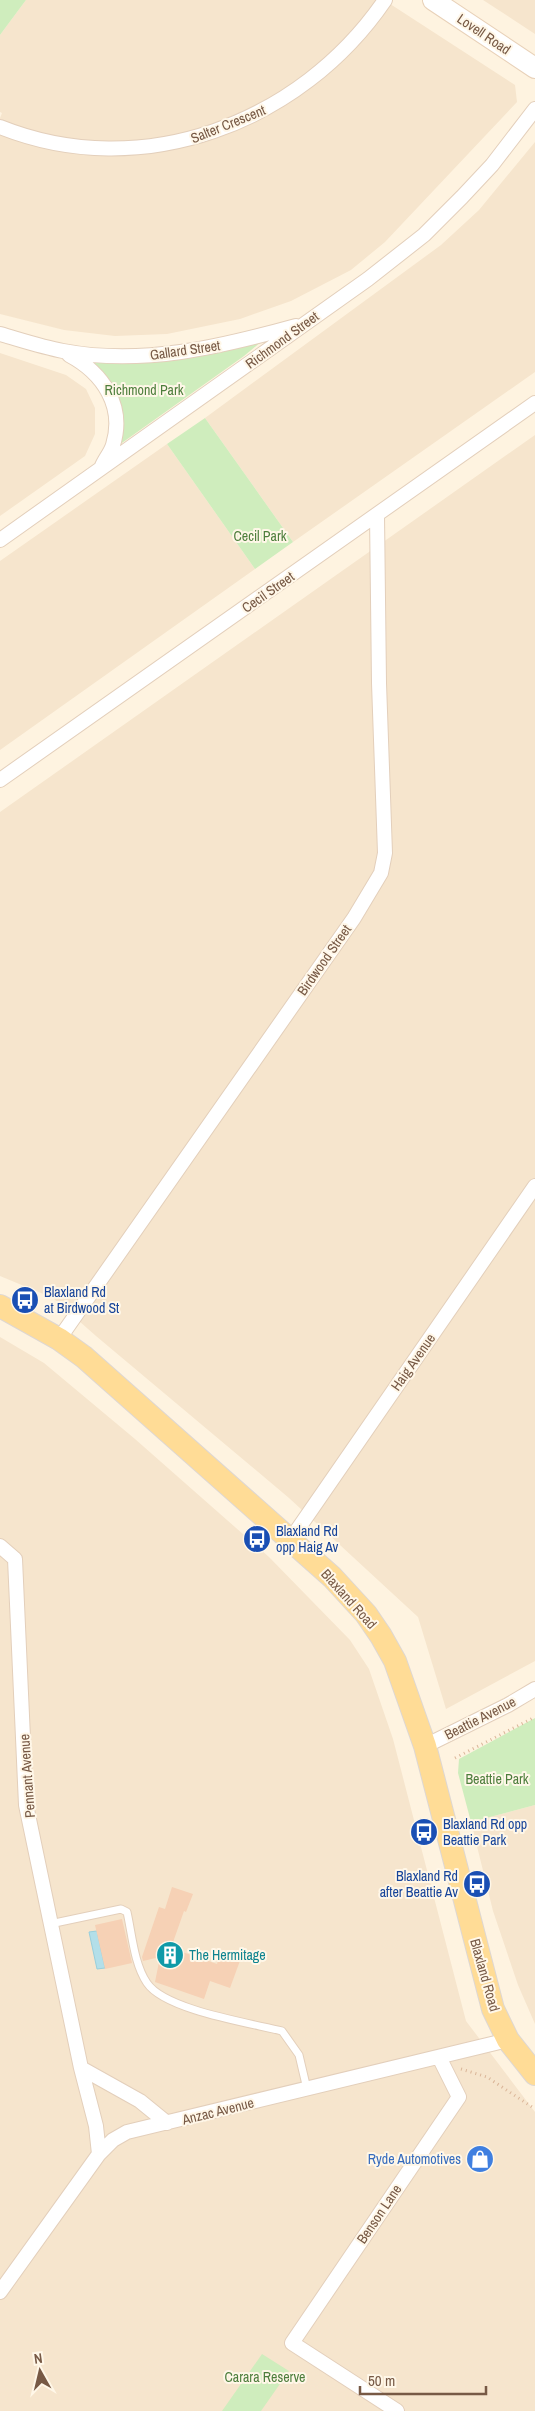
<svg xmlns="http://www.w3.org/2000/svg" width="535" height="2411" font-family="'Archivo Narrow',sans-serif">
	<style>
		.residential { fill: #f6e5cd }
		.green { fill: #cfedbd }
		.water { fill: #b3dfe9; stroke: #98cfdc }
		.building { fill: #f6d1b5 }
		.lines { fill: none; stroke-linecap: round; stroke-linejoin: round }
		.lane-casing { stroke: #e3cfbb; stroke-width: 9 }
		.street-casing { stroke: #e3cfbb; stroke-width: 16 }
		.secondary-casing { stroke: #e8d1b8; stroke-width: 22 }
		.primary-casing { stroke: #ded7d2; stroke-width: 24 }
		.path { stroke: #dab598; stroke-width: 3; stroke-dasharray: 1 4; stroke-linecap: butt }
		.lane { stroke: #fff; stroke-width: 7 }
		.street { stroke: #fff; stroke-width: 14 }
		.secondary { stroke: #fff; stroke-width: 20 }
		.primary { stroke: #ffdc96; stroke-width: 22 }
		.labels { text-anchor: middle; stroke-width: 4; stroke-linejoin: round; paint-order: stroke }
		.street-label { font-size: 14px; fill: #775945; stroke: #fff7e8 }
		.park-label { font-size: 14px; fill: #4d7e3c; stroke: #fff7e8 }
		.transit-label { font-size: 14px; fill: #164399; stroke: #fff7e8; text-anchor: start }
		.culture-label { font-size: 14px; fill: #0d838f; stroke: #fff7e8; text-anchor: start }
		.shop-label { font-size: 14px; fill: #366cbe; stroke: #fff7e8; text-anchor: end }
	</style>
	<rect width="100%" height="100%" fill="#fef3e0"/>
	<path class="residential" d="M 26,0 L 384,0 L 515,85 L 517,102 L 385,242 L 351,270 L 291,301 L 240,319 L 167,334 L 115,336 L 64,330 L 0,314 L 0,118 L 2,113 L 0,112 L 0,35 Z
		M 483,0 L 535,0 L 535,34 L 500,11 Z
		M 535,142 L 535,372 L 293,542 L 205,418 L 441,245 L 479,210 Z
		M 0,353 L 66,375 L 86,389 L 95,408 L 95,434 L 85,456 L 0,516 Z
		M 535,435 L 535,1661 L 446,1709 L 418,1617 L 289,1498 L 96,1336 L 53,1298 L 0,1276 L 0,812 Z
		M 167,444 L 255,569 L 0,750 L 0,561 Z
		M 0,1337 L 44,1363 L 135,1439 L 269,1557 L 350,1640 L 369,1669 L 393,1739 L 466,2021 L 535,2112 L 535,2411 L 0,2411 Z
		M 535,1805 L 535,2024 L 518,1985 L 493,1911 L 471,1822 Z"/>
	<path class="green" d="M 0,0 L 26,0 L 0,35 Z
		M 262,341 L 244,356 L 119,445 L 121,435 L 86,359 L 163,361 Z
		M 205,418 L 293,542 L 255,569 L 167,444 Z
		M 535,1718 L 535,1805 L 471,1822 L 458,1773 L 459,1759 Z
		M 262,2354 L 289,2371 L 261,2411 L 222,2411 Z"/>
	<path class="water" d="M 97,1931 L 105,1968 L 97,1969 L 89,1932 Z"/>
	<path class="building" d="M 172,1887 L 193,1894 L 186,1912 L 184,1911 L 171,1948 L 217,1964 L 221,1951 L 241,1958 L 230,1988 L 210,1981 L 204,1999 L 155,1982 L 160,1957 L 143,1961 L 142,1957 L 159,1907 L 165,1909 Z
		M 122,1919 L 132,1963 L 105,1969 L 95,1925 Z"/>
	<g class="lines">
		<g class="lane-casing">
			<path id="lane" d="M 50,1924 L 121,1909 L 127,1912 C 132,1934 134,1964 147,1983 C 165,2010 250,2023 282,2031 L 299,2055 L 307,2089"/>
		</g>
		<g class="street-casing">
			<path id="street" d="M 0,127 C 142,184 301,123 385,0
				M 0,334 C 21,340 42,347 63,351 C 142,366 220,347 296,326
				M 69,355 C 103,373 125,406 113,445 C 111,452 105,459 102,466
				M 0,540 L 368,279 L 424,235 L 462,197 L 492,165 L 535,109
				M 0,780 L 535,403
				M 59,1339 L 354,918 L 381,873 L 385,853 L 379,683 L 377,515
				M 291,1539 L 535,1186
				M 0,1546 L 15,1559 L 26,1805 L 81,2068 L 140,2101 L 167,2123
				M 425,1746 L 508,1705 L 535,1689
				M 81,2068 L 96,2126 L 99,2154
				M 0,2292 L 99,2154 L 113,2140 L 127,2132 L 508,2040
				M 397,2411 L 292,2343 L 459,2097 L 439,2057"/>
		</g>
		<g class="secondary-casing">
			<path id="secondary" d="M 433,0 L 535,68"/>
		</g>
		<g class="primary-casing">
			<path id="primary" d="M 0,1306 L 59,1339 L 84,1357 L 332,1577 L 366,1614 L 381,1636 L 395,1661 L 425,1746 L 493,2009 L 508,2040 L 535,2074"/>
		</g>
		<path class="path" d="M 455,1758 L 535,1717
			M 461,2069 L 487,2077 L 535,2109"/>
		<use href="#lane" class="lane"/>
		<use href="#street" class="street"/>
		<use href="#secondary" class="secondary"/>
		<use href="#primary" class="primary"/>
	</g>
	<defs>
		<g id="bus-disc" transform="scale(1.4375)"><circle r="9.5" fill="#1a4fb4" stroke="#fff7e8"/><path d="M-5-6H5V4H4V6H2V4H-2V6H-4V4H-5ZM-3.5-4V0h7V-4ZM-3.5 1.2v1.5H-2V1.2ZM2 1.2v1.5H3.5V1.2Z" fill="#fff"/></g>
		<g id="building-disc" transform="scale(1.4375)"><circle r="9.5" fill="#0f9aa8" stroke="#fff7e8"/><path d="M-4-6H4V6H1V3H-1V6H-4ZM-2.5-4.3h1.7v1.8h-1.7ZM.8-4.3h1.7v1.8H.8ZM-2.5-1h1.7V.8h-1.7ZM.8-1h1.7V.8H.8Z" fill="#fff"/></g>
		<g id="shop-disc" transform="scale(1.4375)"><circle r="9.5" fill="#3f7fe0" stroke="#fff7e8"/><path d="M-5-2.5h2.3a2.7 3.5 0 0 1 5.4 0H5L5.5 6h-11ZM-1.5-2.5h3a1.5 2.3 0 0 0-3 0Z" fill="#fff"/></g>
	</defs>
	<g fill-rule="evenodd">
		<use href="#bus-disc" x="25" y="1300"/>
		<use href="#bus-disc" x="257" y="1539"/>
		<use href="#bus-disc" x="424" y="1832"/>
		<use href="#bus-disc" x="477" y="1884"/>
		<use href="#building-disc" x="170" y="1955"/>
		<use href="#shop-disc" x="480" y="2159"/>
	</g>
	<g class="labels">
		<g class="street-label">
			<text transform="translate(484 34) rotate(34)" y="5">Lovell Road</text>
			<text transform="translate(228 124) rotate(-22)" y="5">Salter Crescent</text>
			<text transform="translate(282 340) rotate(-36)" y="5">Richmond Street</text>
			<text transform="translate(185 350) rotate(-8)" y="5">Gallard Street</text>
			<text transform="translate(268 592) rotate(-35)" y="5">Cecil Street</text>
			<text transform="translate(324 960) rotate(-55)" y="5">Birdwood Street</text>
			<text transform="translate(413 1362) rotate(-55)" y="5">Haig Avenue</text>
			<text transform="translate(349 1599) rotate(48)" y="5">Blaxland Road</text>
			<text transform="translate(480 1718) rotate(-27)" y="5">Beattie Avenue</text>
			<text transform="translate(27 1776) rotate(-94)" y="5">Pennant Avenue</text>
			<text transform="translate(485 1975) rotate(74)" y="5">Blaxland Road</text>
			<text transform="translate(218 2111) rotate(-14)" y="5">Anzac Avenue</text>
			<text transform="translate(379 2214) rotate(-56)" y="5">Benson Lane</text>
		</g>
		<g class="park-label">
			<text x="144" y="395">Richmond Park</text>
			<text x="260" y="541">Cecil Park</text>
			<text x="497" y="1784">Beattie Park</text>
			<text x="265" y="2382">Carara Reserve</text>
		</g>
		<g class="transit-label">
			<text x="44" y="1297">Blaxland Rd<tspan x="44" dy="16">at Birdwood St</tspan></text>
			<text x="276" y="1536">Blaxland Rd<tspan x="276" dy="16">opp Haig Av</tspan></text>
			<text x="443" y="1829">Blaxland Rd opp<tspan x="443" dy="16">Beattie Park</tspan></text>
			<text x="458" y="1881" text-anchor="end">Blaxland Rd<tspan x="458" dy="16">after Beattie Av</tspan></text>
		</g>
		<g class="culture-label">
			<text x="189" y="1960">The Hermitage</text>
		</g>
		<g class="shop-label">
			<text x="461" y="2164">Ryde Automotives</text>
		</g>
	</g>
	<g transform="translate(40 2371) rotate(352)" stroke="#fff7e8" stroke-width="4" paint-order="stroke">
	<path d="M0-4L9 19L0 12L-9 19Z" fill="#775945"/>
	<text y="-8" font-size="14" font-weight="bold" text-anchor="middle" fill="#775945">N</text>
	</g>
	<path d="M360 2386v8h126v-8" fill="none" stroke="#775945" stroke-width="2.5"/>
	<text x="368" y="2386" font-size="15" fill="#775945" stroke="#fff7e8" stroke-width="4" paint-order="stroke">50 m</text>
</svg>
